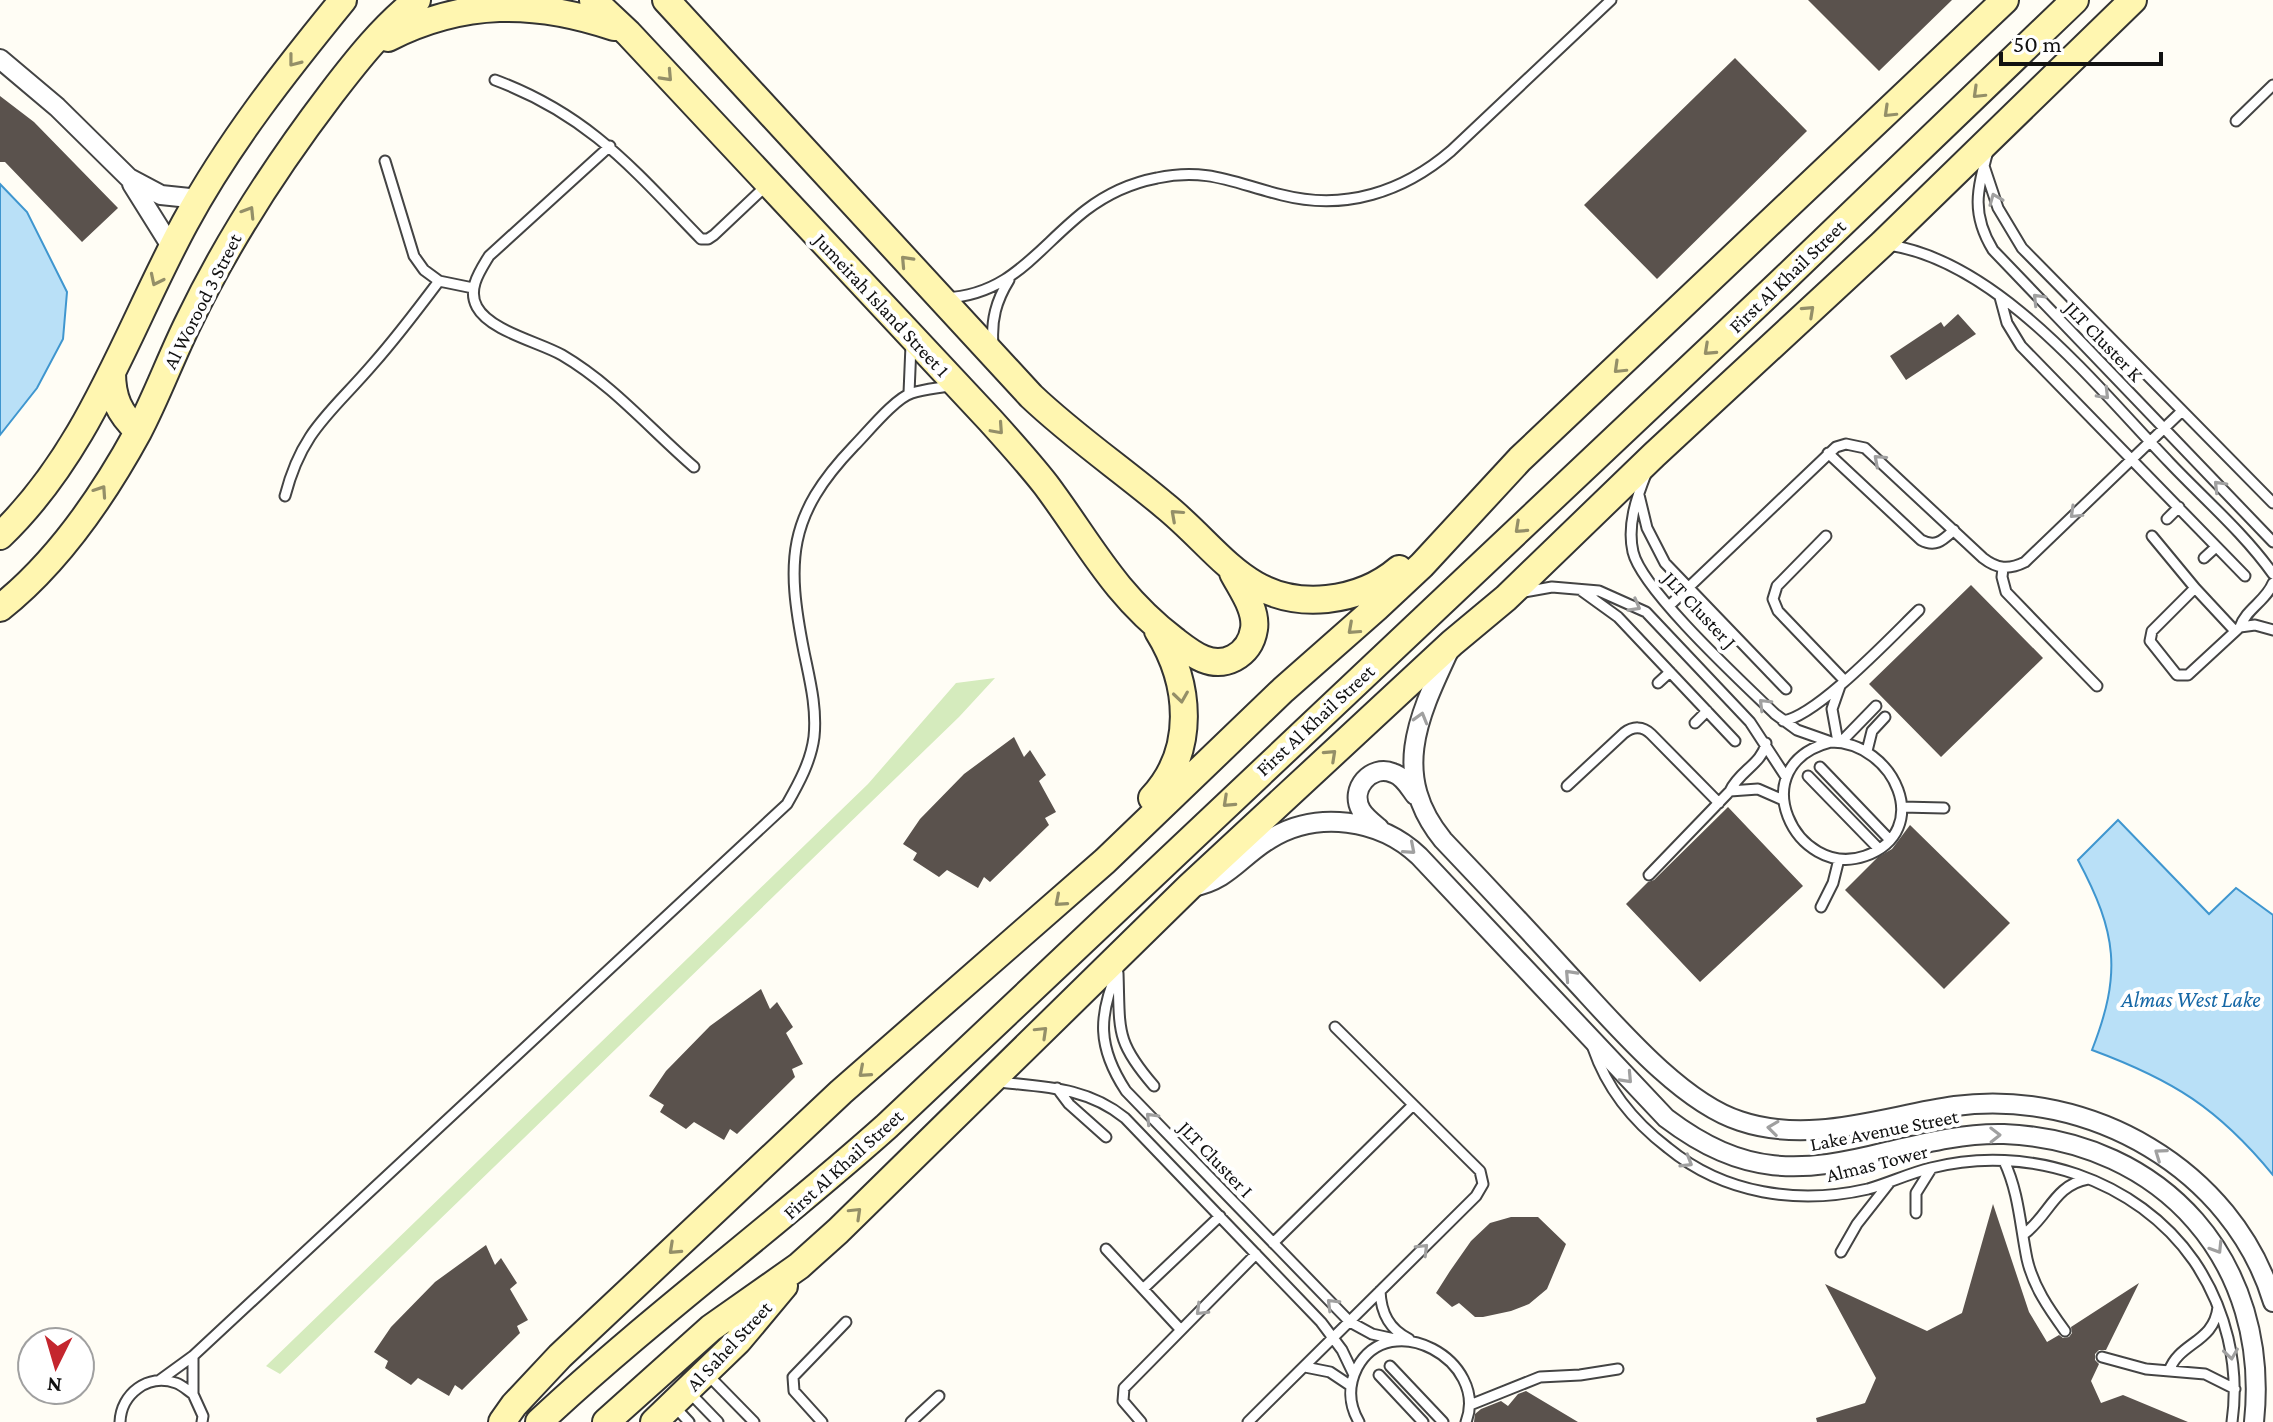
<svg xmlns="http://www.w3.org/2000/svg" width="2273" height="1422" font-family="'Crimson Pro',serif">
	<style>
		.green { fill: #d5ebbd }
		.water { fill: #b9e0f7; stroke: #3f96cf; stroke-width: 2 }
		.building { fill: #5a524d }
		.lines { fill: none; stroke-linecap: round; stroke-linejoin: round }
		.lane-casing { stroke: #444; stroke-width: 13 }
		.street-casing { stroke: #444; stroke-width: 22 }
		.secondary-casing { stroke: #333; stroke-width: 30 }
		.lane { stroke: #fff; stroke-width: 9 }
		.street { stroke: #fff; stroke-width: 18 }
		.secondary { stroke: #fff6b0; stroke-width: 26 }
		.oneway { stroke: #948f68 }
		.oneway2 { stroke: #a0a0a0 }
		.labels { text-anchor: middle; stroke-width: 8; stroke-linejoin: round; paint-order: stroke }
		.street-label { font-size: 20px; fill: #111; stroke: #fff }
		.water-label { font-size: 22px; font-style: italic; fill: #1768a6; stroke: #fff }
	</style>
	<rect width="100%" height="100%" fill="#fffdf5"/>
	<path class="green" d="M 995,678 L 959,717 L 280,1374 L 266,1366 L 868,784 L 956,683 Z"/>
	<path class="water" d="M 0,184 L 27,212 L 67,292 L 63,339 L 37,388 L 0,435 Z
		M 2118,820 L 2209,914 L 2236,888 L 2273,915 L 2273,1175 C 2218,1108 2173,1080 2092,1050 C 2122,973 2117,933 2078,860 Z"/>
	<path class="building" d="M 1808,0 L 1952,0 L 1879,71 Z
		M 1735,58 L 1807,131 L 1657,279 L 1584,205 Z
		M 0,96 L 34,122 L 118,208 L 82,242 L 5,162 L 0,162 Z
		M 1958,314 L 1976,334 L 1906,380 L 1890,356 L 1941,322 L 1944,327 Z
		M 1971,585 L 2043,658 L 1941,757 L 1869,684 Z
		M 1014,737 L 1024,757 L 1030,750 L 1046,775 L 1039,781 L 1056,812 L 1045,818 L 1049,825 L 990,882 L 984,877 L 978,888 L 947,870 L 939,877 L 913,860 L 917,853 L 903,844 L 920,819 L 964,774 Z
		M 1728,807 L 1803,886 L 1700,982 L 1626,904 L 1648,882 L 1654,880 Z
		M 1910,825 L 2010,923 L 1944,989 L 1845,890 L 1878,857 L 1892,849 Z
		M 761,989 L 770,1009 L 777,1002 L 793,1027 L 786,1033 L 803,1064 L 792,1069 L 795,1077 L 737,1134 L 730,1129 L 724,1140 L 694,1122 L 686,1129 L 660,1112 L 664,1105 L 649,1096 L 666,1071 L 710,1026 Z
		M 1993,1204 L 2029,1312 L 2047,1342 L 2059,1335 L 2063,1338 L 2069,1337 L 2072,1333 L 2071,1327 L 2139,1283 L 2106,1350 L 2099,1350 L 2095,1354 L 2095,1360 L 2099,1364 L 2091,1381 L 2101,1403 L 2123,1395 L 2188,1422 L 1817,1422 L 1816,1418 L 1865,1403 L 1876,1378 L 1825,1284 L 1927,1331 L 1962,1313 Z
		M 1511,1217 L 1538,1217 L 1566,1244 L 1547,1289 L 1529,1304 L 1511,1311 L 1483,1317 L 1475,1317 L 1459,1303 L 1452,1307 L 1436,1293 L 1450,1271 L 1471,1241 L 1490,1223 Z
		M 486,1245 L 495,1265 L 501,1258 L 517,1283 L 510,1289 L 528,1320 L 517,1326 L 520,1333 L 462,1390 L 455,1385 L 449,1396 L 418,1378 L 411,1385 L 385,1368 L 388,1361 L 374,1352 L 391,1327 L 435,1282 Z
		M 1526,1391 L 1578,1422 L 1474,1422 L 1475,1414 L 1481,1409 L 1501,1401 L 1508,1406 L 1518,1394 Z"/>
	<g class="lines">
		<g class="lane-casing">
			<path id="lane" d="M 495,80 C 589,115 633,169 701,239 L 708,239 L 714,235 L 768,184
				M 2236,121 L 2273,85
				M 610,146 L 489,256 C 480,271 467,289 477,307 C 490,331 539,342 562,355 C 613,385 650,429 694,467
				M 1988,151 C 1977,190 1971,214 1993,250 L 2273,542
				M 385,161 L 414,256 L 424,270 L 439,281 L 473,288
				M 1984,166 L 1998,208 L 2022,248 L 2273,503
				M 1889,245 C 1999,262 2095,385 2169,462 C 2203,498 2244,533 2273,574
				M 2000,297 L 2007,323 L 2021,346 L 2245,576
				M 945,298 C 1012,295 1038,247 1086,210 C 1107,194 1131,183 1157,178 C 1208,167 1236,184 1282,195 C 1345,211 1403,192 1451,151 L 1611,0
				M 993,345 C 991,320 996,301 1009,280
				M 909,393 L 911,345
				M 1828,453 L 1921,540 C 1936,548 1943,540 1954,530
				M 1646,474 C 1636,499 1627,526 1633,552 C 1642,590 1743,683 1775,714 L 1797,730 L 1831,742
				M 1639,495 L 1647,528 L 1665,563 L 1786,689
				M 285,496 C 302,430 331,413 373,364 C 397,337 418,309 439,281
				M 2167,519 L 2179,507
				M 1826,536 L 1777,586 L 1773,599 L 1778,611 L 1845,681
				M 2152,536 L 2195,588
				M 2204,558 L 2216,547
				M 2003,568 L 2002,577 L 2006,592 L 2097,686
				M 1582,591 L 1618,617 L 1735,741
				M 1524,592 L 1552,587 L 1599,591 L 1646,612 L 1750,722 L 1786,777
				M 1669,606 L 1836,447 L 1846,444 L 1865,448 L 1983,558 C 1997,569 2009,570 2025,562 L 2182,411
				M 2240,627 L 2255,625 L 2273,630
				M 2235,631 L 2195,588 L 2152,631 L 2150,641 L 2177,675 L 2188,675 L 2240,627 C 2246,609 2266,601 2273,583
				M 1658,683 L 1670,672
				M 1783,721 C 1817,716 1891,637 1919,610
				M 1695,723 L 1707,711
				M 1831,742 C 1894,742 1935,831 1865,856 C 1796,880 1740,765 1831,742 Z
				M 1838,742 L 1832,709 L 1840,686
				M 1841,742 L 1876,706
				M 1867,751 L 1872,731 L 1885,717
				M 1820,767 L 1889,839
				M 1808,776 L 1879,849
				M 1567,786 L 1624,733 C 1633,726 1643,726 1651,734 L 1719,803
				M 1730,791 L 1758,789 L 1783,800
				M 1902,807 L 1944,808
				M 1649,875 L 1730,791 C 1739,771 1762,764 1766,743
				M 1821,907 L 1833,883 L 1839,859
				M 1118,969 C 1098,1016 1097,1047 1126,1091 L 1350,1322 L 1372,1334 L 1399,1340
				M 1118,973 C 1120,1031 1115,1041 1154,1086
				M 1593,1048 C 1607,1089 1634,1122 1668,1148 C 1724,1194 1798,1205 1868,1189 C 1889,1183 1910,1173 1931,1168 C 2027,1143 2137,1179 2194,1261 C 2226,1308 2240,1366 2232,1422
				M 998,1082 C 1044,1087 1087,1087 1125,1118 L 1321,1322 L 1342,1350 L 1354,1375
				M 1057,1088 L 1069,1104 L 1106,1137
				M 2004,1161 C 2019,1193 2020,1225 2027,1259 C 2033,1286 2049,1309 2065,1331
				M 1916,1213 L 1916,1193 L 1931,1169
				M 2024,1234 C 2049,1216 2054,1185 2088,1179
				M 1273,1243 L 1413,1105
				M 1106,1249 L 1181,1330
				M 1841,1252 L 1857,1224 L 1890,1182
				M 1143,1289 L 1220,1216
				M 1380,1291 C 1381,1313 1389,1329 1409,1339
				M 2102,1357 L 2146,1369 L 2205,1374 L 2235,1389
				M 1390,1366 L 1443,1422
				M 1305,1367 L 1330,1372 L 1351,1386
				M 2169,1371 C 2179,1342 2214,1343 2218,1307
				M 706,1373 L 754,1422
				M 1379,1375 L 1423,1422
				M 160,1380 L 193,1356
				M 690,1393 L 718,1422
				M 1470,1405 L 1540,1377 L 1580,1375 L 1618,1369
				M 675,1407 L 689,1422
				M 120,1422 C 121,1394 148,1373 176,1383 C 182,1385 187,1390 193,1394
				M 202,1422 L 203,1416 L 193,1394 L 193,1356 L 787,804 C 799,783 811,761 814,737 C 817,708 810,681 804,652 C 786,561 787,516 854,446 C 867,433 895,398 912,393 C 925,389 940,388 954,385
				M 822,1422 L 794,1391 L 793,1377 L 846,1322
				M 911,1422 L 939,1396
				M 1141,1422 L 1123,1401 L 1124,1388 L 1256,1254
				M 1248,1422 L 1476,1196 L 1483,1184 L 1480,1171 L 1335,1027
				M 1359,1422 C 1349,1405 1348,1386 1357,1368 C 1390,1306 1489,1361 1466,1422"/>
		</g>
		<g class="street-casing">
			<path id="street" d="M 0,59 L 57,107 L 129,178 L 161,195 L 199,199
				M 132,184 L 172,248
				M 1448,653 C 1417,719 1391,776 1443,840 C 1486,885 1529,931 1571,977 C 1614,1023 1680,1102 1740,1121 C 1811,1145 1884,1116 1955,1106 C 2089,1088 2233,1169 2273,1302
				M 1379,828 C 1373,823 1365,817 1361,810 C 1349,789 1371,764 1393,773 C 1403,776 1409,787 1415,795
				M 1192,887 C 1229,880 1240,857 1270,839 C 1317,810 1380,819 1419,856 L 1666,1118 C 1744,1177 1800,1174 1890,1151 C 1928,1142 1965,1133 2004,1134 C 2164,1141 2271,1263 2254,1422"/>
		</g>
		<g class="secondary-casing">
			<path id="secondary" d="M 593,0 L 628,33 L 990,420 C 1009,441 1028,462 1046,485 C 1090,544 1113,593 1174,640 C 1191,653 1211,670 1234,658 C 1245,652 1252,642 1254,629 C 1257,610 1242,590 1233,573
				M 666,0 L 1031,396 C 1073,436 1120,468 1164,505 C 1219,549 1247,607 1327,599 C 1354,596 1378,587 1399,569
				M 388,38 C 463,0 534,0 614,27
				M 112,372 C 112,398 119,413 138,431
				M 0,536 C 90,450 127,330 185,223 C 229,142 285,71 343,0
				M 0,608 C 57,563 103,496 138,432 C 157,396 171,357 189,321 C 228,240 277,165 331,94 C 357,60 383,27 417,0
				M 1152,798 C 1196,751 1191,684 1158,631
				M 502,1422 L 514,1405 L 560,1356 L 841,1092 L 1105,861 L 1283,690 L 1376,608 L 1422,565 L 1520,459 L 2005,0
				M 539,1422 C 650,1318 773,1228 887,1126 L 1779,284 L 2075,0
				M 606,1422 L 711,1328 L 799,1266 L 838,1231 L 1189,887 L 1452,643 L 1506,598 L 1654,455 L 1882,244 L 2133,0
				M 654,1422 L 738,1341 L 784,1286"/>
		</g>
		<use href="#lane" class="lane"/>
		<use href="#street" class="street"/>
		<use href="#secondary" class="secondary"/>
	</g>
	<defs><path id="oneway-chevron" d="M-2-3.5L2.5 0L-2 3.5" fill="none" stroke-width="1.6" stroke-linecap="round" stroke-linejoin="round" transform="scale(2)"/></defs>
	<g class="oneway">
		<use href="#oneway-chevron" transform="translate(294 61) rotate(128)"/>
		<use href="#oneway-chevron" transform="translate(667 76) rotate(47)"/>
		<use href="#oneway-chevron" transform="translate(1978 93) rotate(136)"/>
		<use href="#oneway-chevron" transform="translate(1889 112) rotate(136)"/>
		<use href="#oneway-chevron" transform="translate(249 212) rotate(-58)"/>
		<use href="#oneway-chevron" transform="translate(906 261) rotate(-133)"/>
		<use href="#oneway-chevron" transform="translate(156 280) rotate(116)"/>
		<use href="#oneway-chevron" transform="translate(1809 311) rotate(-43)"/>
		<use href="#oneway-chevron" transform="translate(1709 350) rotate(137)"/>
		<use href="#oneway-chevron" transform="translate(1619 368) rotate(136)"/>
		<use href="#oneway-chevron" transform="translate(998 429) rotate(48)"/>
		<use href="#oneway-chevron" transform="translate(101 491) rotate(-56)"/>
		<use href="#oneway-chevron" transform="translate(1176 515) rotate(-138)"/>
		<use href="#oneway-chevron" transform="translate(1520 528) rotate(137)"/>
		<use href="#oneway-chevron" transform="translate(1353 629) rotate(138)"/>
		<use href="#oneway-chevron" transform="translate(1181 697) rotate(82)"/>
		<use href="#oneway-chevron" transform="translate(1331 755) rotate(-43)"/>
		<use href="#oneway-chevron" transform="translate(1228 802) rotate(137)"/>
		<use href="#oneway-chevron" transform="translate(1060 901) rotate(139)"/>
		<use href="#oneway-chevron" transform="translate(1042 1032) rotate(-44)"/>
		<use href="#oneway-chevron" transform="translate(864 1072) rotate(139)"/>
		<use href="#oneway-chevron" transform="translate(856 1213) rotate(-44)"/>
		<use href="#oneway-chevron" transform="translate(674 1249) rotate(137)"/>
	</g>
	<g class="oneway2">
		<use href="#oneway-chevron" transform="translate(1995 199) rotate(-112)"/>
		<use href="#oneway-chevron" transform="translate(2038 299) rotate(-134)"/>
		<use href="#oneway-chevron" transform="translate(2104 394) rotate(46)"/>
		<use href="#oneway-chevron" transform="translate(1879 460) rotate(-138)"/>
		<use href="#oneway-chevron" transform="translate(2219 486) rotate(-134)"/>
		<use href="#oneway-chevron" transform="translate(2075 513) rotate(136)"/>
		<use href="#oneway-chevron" transform="translate(1635 606) rotate(29)"/>
		<use href="#oneway-chevron" transform="translate(1764 704) rotate(-135)"/>
		<use href="#oneway-chevron" transform="translate(1421 718) rotate(-74)"/>
		<use href="#oneway-chevron" transform="translate(1410 849) rotate(41)"/>
		<use href="#oneway-chevron" transform="translate(1570 975) rotate(-133)"/>
		<use href="#oneway-chevron" transform="translate(1627 1078) rotate(47)"/>
		<use href="#oneway-chevron" transform="translate(1151 1118) rotate(-134)"/>
		<use href="#oneway-chevron" transform="translate(1773 1128) rotate(-173)"/>
		<use href="#oneway-chevron" transform="translate(1995 1135) rotate(-1)"/>
		<use href="#oneway-chevron" transform="translate(2160 1154) rotate(-145)"/>
		<use href="#oneway-chevron" transform="translate(1687 1162) rotate(31)"/>
		<use href="#oneway-chevron" transform="translate(2217 1248) rotate(58)"/>
		<use href="#oneway-chevron" transform="translate(1423 1249) rotate(-45)"/>
		<use href="#oneway-chevron" transform="translate(1332 1304) rotate(-135)"/>
		<use href="#oneway-chevron" transform="translate(1201 1310) rotate(135)"/>
		<use href="#oneway-chevron" transform="translate(2231 1354) rotate(82)"/>
	</g>
	<g class="labels">
		<g class="street-label">
			<text transform="translate(1787 276) rotate(-44)" y="7">First Al Khail Street</text>
			<text transform="translate(202 301) rotate(-63)" y="7">Al Worood 3 Street</text>
			<text transform="translate(882 305) rotate(47)" y="7">Jumeirah Island Street 1</text>
			<text transform="translate(2104 341) rotate(46)" y="7">JLT Cluster K</text>
			<text transform="translate(1700 610) rotate(47)" y="7">JLT Cluster J</text>
			<text transform="translate(1315 720) rotate(-43)" y="7">First Al Khail Street</text>
			<text transform="translate(1884 1130) rotate(-11)" y="7">Lake Avenue Street</text>
			<text transform="translate(1216 1159) rotate(46)" y="7">JLT Cluster I</text>
			<text transform="translate(1877 1163) rotate(-14)" y="7">Almas Tower</text>
			<text transform="translate(843 1164) rotate(-42)" y="7">First Al Khail Street</text>
			<text transform="translate(729 1346) rotate(-47)" y="7">Al Sahel Street</text>
		</g>
		<g class="water-label">
			<text x="2191" y="1007">Almas West Lake</text>
		</g>
	</g>
	<g transform="translate(56 1366) rotate(185)"><circle r="38" fill="#ffffff" stroke="#a0a0a0" stroke-width="2"/>
	<path d="M0-6L14 30L0 20L-14 30Z" fill="#c4262e"/>
	<text y="-12" font-size="22" font-weight="bold" text-anchor="middle" fill="#111111">N</text>
	</g>
	<path d="M2001 52v12h160v-12" fill="none" stroke="#111111" stroke-width="4"/>
	<text x="2013" y="52" font-size="24" fill="#111111" stroke="#ffffff" stroke-width="6" paint-order="stroke">50 m</text>
</svg>
